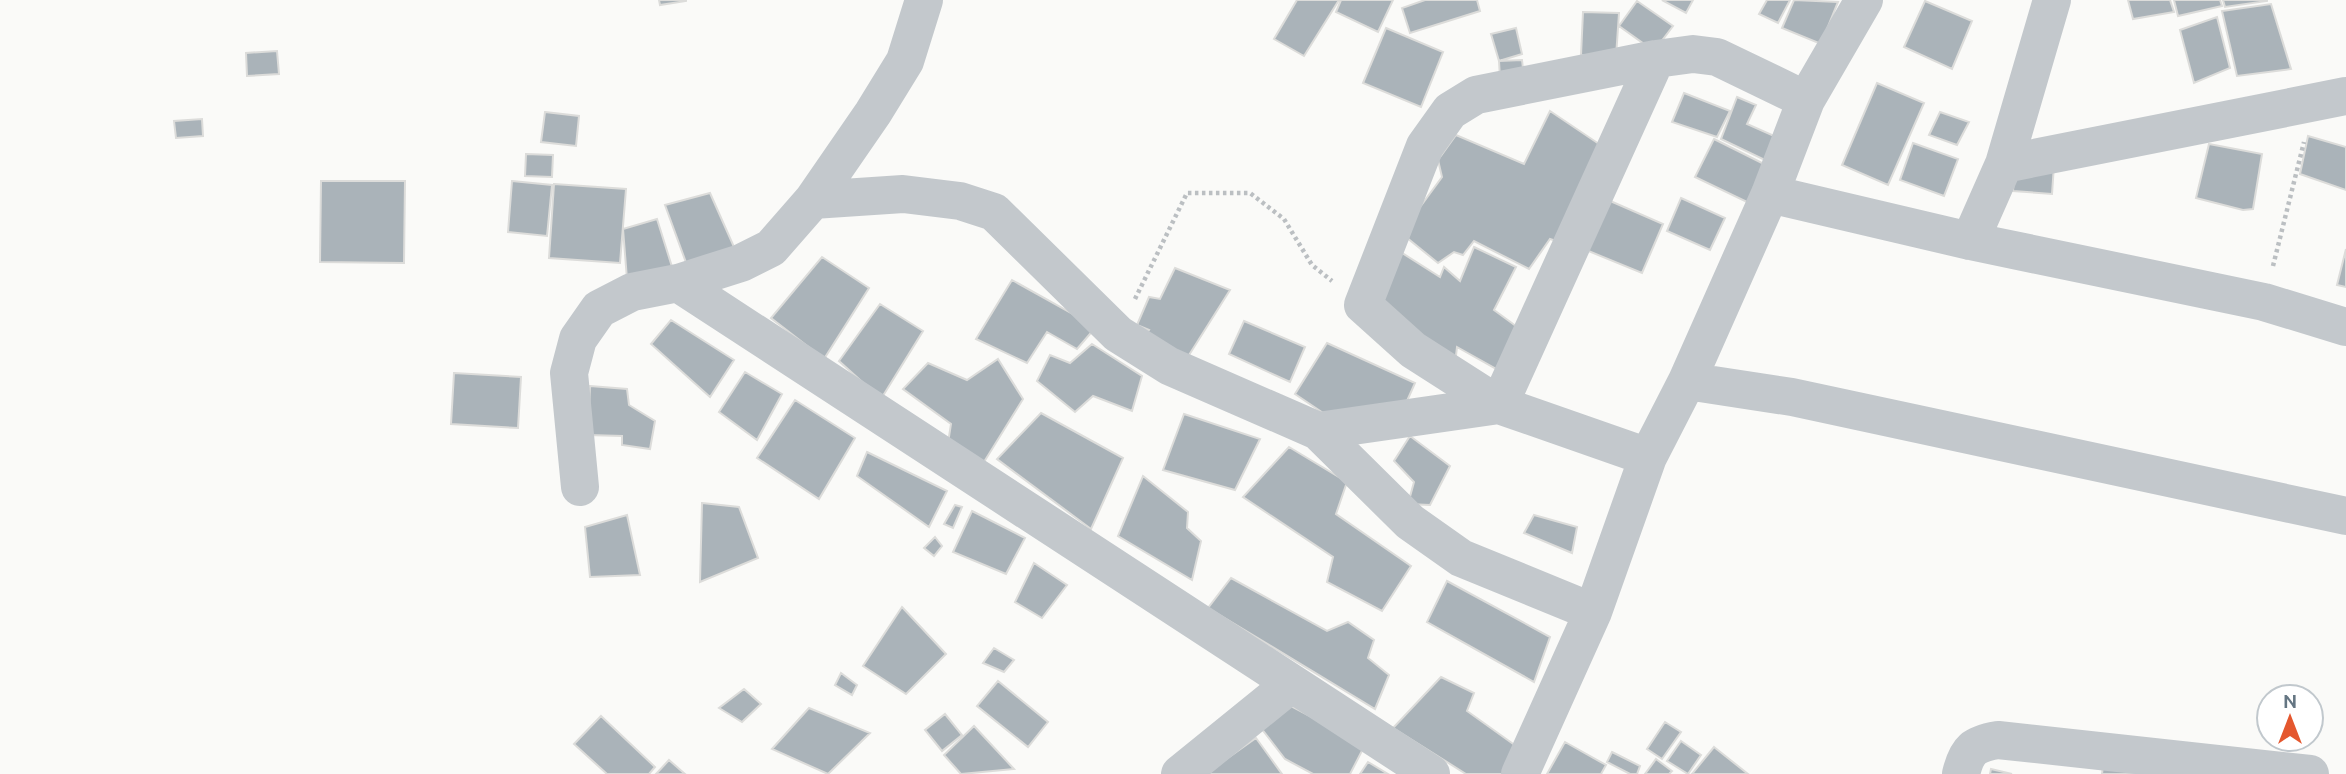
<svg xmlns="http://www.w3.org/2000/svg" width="2346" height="774" font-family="Ubuntu,sans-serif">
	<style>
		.building { fill: #aab3b9; stroke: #dcdcda; stroke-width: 2 }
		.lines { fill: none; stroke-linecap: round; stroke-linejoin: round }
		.path { stroke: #bbbfc2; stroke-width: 4.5; stroke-dasharray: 3.5 3.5; stroke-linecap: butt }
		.minor { stroke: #c3c8cc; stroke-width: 38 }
	</style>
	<rect width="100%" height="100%" fill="#fafaf8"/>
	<path class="building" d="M 659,0 L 686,0 L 686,1 L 660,5 Z
		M 1297,0 L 1339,0 L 1304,56 L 1274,39 Z
		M 1341,0 L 1393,0 L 1378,32 L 1336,12 Z
		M 1425,0 L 1477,0 L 1480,11 L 1410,33 L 1402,8 Z
		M 1662,0 L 1693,0 L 1686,13 Z
		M 1767,0 L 1790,0 L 1778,23 L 1759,14 Z
		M 1794,0 L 1838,2 L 1821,44 L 1782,28 Z
		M 2128,0 L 2170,0 L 2174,12 L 2133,19 Z
		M 2174,0 L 2220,0 L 2222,6 L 2178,16 Z
		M 2223,0 L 2267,0 L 2267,1 L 2225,7 Z
		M 1637,1 L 1673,26 L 1654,51 L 1619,26 Z
		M 1925,1 L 1972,21 L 1952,69 L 1904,47 Z
		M 2271,4 L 2291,69 L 2237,76 L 2222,11 Z
		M 1583,12 L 1619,13 L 1616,57 L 1581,55 Z
		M 2217,17 L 2230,68 L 2194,83 L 2180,30 Z
		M 1386,28 L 1443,52 L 1421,107 L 1363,83 Z
		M 1516,28 L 1522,54 L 1499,61 L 1491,34 Z
		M 277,51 L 279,74 L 247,76 L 246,53 Z
		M 1522,60 L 1524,77 L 1500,78 L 1499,61 Z
		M 1877,83 L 1924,103 L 1888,185 L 1842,165 Z
		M 1684,93 L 1730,111 L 1717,137 L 1672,122 Z
		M 1737,97 L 1756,105 L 1747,124 L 1781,139 L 1771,163 L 1721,139 Z
		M 1550,111 L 1605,148 L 1562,243 L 1550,239 L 1529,269 L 1474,241 L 1463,255 L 1454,252 L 1438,263 L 1401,233 L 1442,177 L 1438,160 L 1456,135 L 1524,164 Z
		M 545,112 L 579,116 L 576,146 L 541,142 Z
		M 1940,112 L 1969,122 L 1957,145 L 1929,135 Z
		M 202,119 L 203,136 L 176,138 L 174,121 Z
		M 2308,136 L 2346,147 L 2346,190 L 2300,174 Z
		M 1714,139 L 1768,166 L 1749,203 L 1695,177 Z
		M 1913,143 L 1958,159 L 1944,196 L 1900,180 Z
		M 2209,144 L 2262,154 L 2253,209 L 2243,210 L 2196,198 Z
		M 526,154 L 553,155 L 552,177 L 525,176 Z
		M 2015,164 L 2054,165 L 2052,194 L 2013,191 Z
		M 321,181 L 405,181 L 404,263 L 320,262 Z
		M 512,181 L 552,185 L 547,236 L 508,232 Z
		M 554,184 L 626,189 L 620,263 L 549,258 Z
		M 710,193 L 738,256 L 688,268 L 665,205 Z
		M 1681,198 L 1725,218 L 1710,250 L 1667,231 Z
		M 1608,200 L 1663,224 L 1642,273 L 1586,250 Z
		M 657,219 L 673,270 L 627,279 L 623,229 Z
		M 1474,247 L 1516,267 L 1494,310 L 1520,329 L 1500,371 L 1457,347 L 1455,364 L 1378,301 L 1399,251 L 1440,277 L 1444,267 L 1460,281 Z
		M 2346,249 L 2346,287 L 2337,285 Z
		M 822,257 L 869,288 L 824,359 L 771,318 Z
		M 1175,268 L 1230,290 L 1184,363 L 1142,339 L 1149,330 L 1137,325 L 1149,297 L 1160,299 Z
		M 1012,280 L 1096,327 L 1077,349 L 1047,332 L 1027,363 L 976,339 Z
		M 880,304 L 923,331 L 881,399 L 839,361 Z
		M 671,320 L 734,360 L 710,397 L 651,344 Z
		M 1244,321 L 1305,347 L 1290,382 L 1229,354 Z
		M 1327,343 L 1415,383 L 1399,419 L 1338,423 L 1295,394 Z
		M 1092,344 L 1142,376 L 1132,411 L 1093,396 L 1075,412 L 1037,381 L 1050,355 L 1070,363 Z
		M 998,359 L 1023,399 L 984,462 L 948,443 L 951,424 L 903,389 L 928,363 L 967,380 Z
		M 745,372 L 782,394 L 757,440 L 719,412 Z
		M 454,373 L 521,377 L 518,428 L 451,424 Z
		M 590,386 L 627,389 L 629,405 L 655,421 L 650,449 L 622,445 L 622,436 L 588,435 Z
		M 795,400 L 855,438 L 819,499 L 757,458 Z
		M 1041,413 L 1123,458 L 1091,529 L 997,459 Z
		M 1184,414 L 1260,439 L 1235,490 L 1163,470 Z
		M 1410,436 L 1450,466 L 1430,505 L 1408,504 L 1414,482 L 1394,461 Z
		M 1289,447 L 1347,482 L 1336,514 L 1411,566 L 1382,611 L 1327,582 L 1333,557 L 1243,497 Z
		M 867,452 L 947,491 L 929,527 L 857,476 Z
		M 1143,476 L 1188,512 L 1187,528 L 1201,541 L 1192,580 L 1118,536 Z
		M 702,503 L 739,507 L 758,558 L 700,582 Z
		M 955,505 L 962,507 L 953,528 L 944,524 Z
		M 972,511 L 1025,538 L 1006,574 L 953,552 Z
		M 627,515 L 640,575 L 590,577 L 585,527 Z
		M 1534,515 L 1577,527 L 1572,553 L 1524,533 Z
		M 935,537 L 942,546 L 934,556 L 924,548 Z
		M 1034,563 L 1067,585 L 1042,618 L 1015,602 Z
		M 1231,578 L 1327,631 L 1348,622 L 1374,640 L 1368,658 L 1389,675 L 1375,709 L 1208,608 Z
		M 1447,581 L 1550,637 L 1534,682 L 1427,622 Z
		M 902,607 L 946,654 L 906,694 L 863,666 Z
		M 994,648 L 1014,660 L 1004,672 L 983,663 Z
		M 841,673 L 857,685 L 852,695 L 835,685 Z
		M 1441,677 L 1474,693 L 1467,711 L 1523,751 L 1509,774 L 1466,774 L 1393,728 Z
		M 998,681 L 1048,722 L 1028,747 L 977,706 Z
		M 744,689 L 761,704 L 742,722 L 719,708 Z
		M 1291,706 L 1365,745 L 1350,774 L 1313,774 L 1285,759 L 1261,728 Z
		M 809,708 L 870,733 L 828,774 L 772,749 Z
		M 945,714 L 962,735 L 942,751 L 925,730 Z
		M 601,716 L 655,767 L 649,774 L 607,774 L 574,744 Z
		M 1665,722 L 1681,732 L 1662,759 L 1647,749 Z
		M 974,726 L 1014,769 L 961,774 L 944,755 Z
		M 1256,738 L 1282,774 L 1209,774 L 1208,772 Z
		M 1681,741 L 1701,755 L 1688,774 L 1667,761 Z
		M 1565,742 L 1606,765 L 1601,774 L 1547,774 Z
		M 1714,747 L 1748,774 L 1692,774 Z
		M 1612,752 L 1640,766 L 1637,774 L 1630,774 L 1607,762 Z
		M 1656,759 L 1672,771 L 1669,774 L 1645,774 Z
		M 669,760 L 685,774 L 656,774 Z
		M 1368,762 L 1388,774 L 1360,774 Z
		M 2103,766 L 2157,774 L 2102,774 Z
		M 1991,769 L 2012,774 L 1990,774 Z"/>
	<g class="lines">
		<path class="path" d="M 2273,266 L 2304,142
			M 1135,299 L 1187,193 L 1250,193 L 1284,219 L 1312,265 L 1332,281"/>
		<path class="minor" d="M 2004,164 L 2346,96
			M 1770,194 L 1970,241 L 2264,302 L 2346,327
			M 813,200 L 903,194 L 960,201 L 994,212 L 1118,334 L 1169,366 L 1318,431 L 1499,405
			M 1970,241 L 2004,164 L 2052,0
			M 678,283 L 1431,774
			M 1687,381 L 1770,194 L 1806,100 L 1864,0
			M 1499,405 L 1656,59
			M 1318,431 L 1410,522 L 1461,558 L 1593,612
			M 1648,457 L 1499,405 L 1413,350 L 1363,305 L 1425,146 L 1450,111 L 1476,95 L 1656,59 L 1693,54 L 1717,57 L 1806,100
			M 580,487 L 569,373 L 578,339 L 599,309 L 632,292 L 678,283 L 741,263 L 771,248 L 813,200 L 873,113 L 905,61 L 924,0
			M 1180,774 L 1291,684
			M 1520,774 L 1593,612 L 1648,457 L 1687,381 L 1792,397 L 2346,516
			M 1961,774 C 1967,749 1974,744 1998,740 L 2310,774"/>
	</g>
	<g transform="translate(2290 718)"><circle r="33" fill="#ffffff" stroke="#c1c8cd" stroke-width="2"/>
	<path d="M0-5L12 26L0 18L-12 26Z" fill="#e4572e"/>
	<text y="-10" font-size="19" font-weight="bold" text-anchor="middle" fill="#657683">N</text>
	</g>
</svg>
